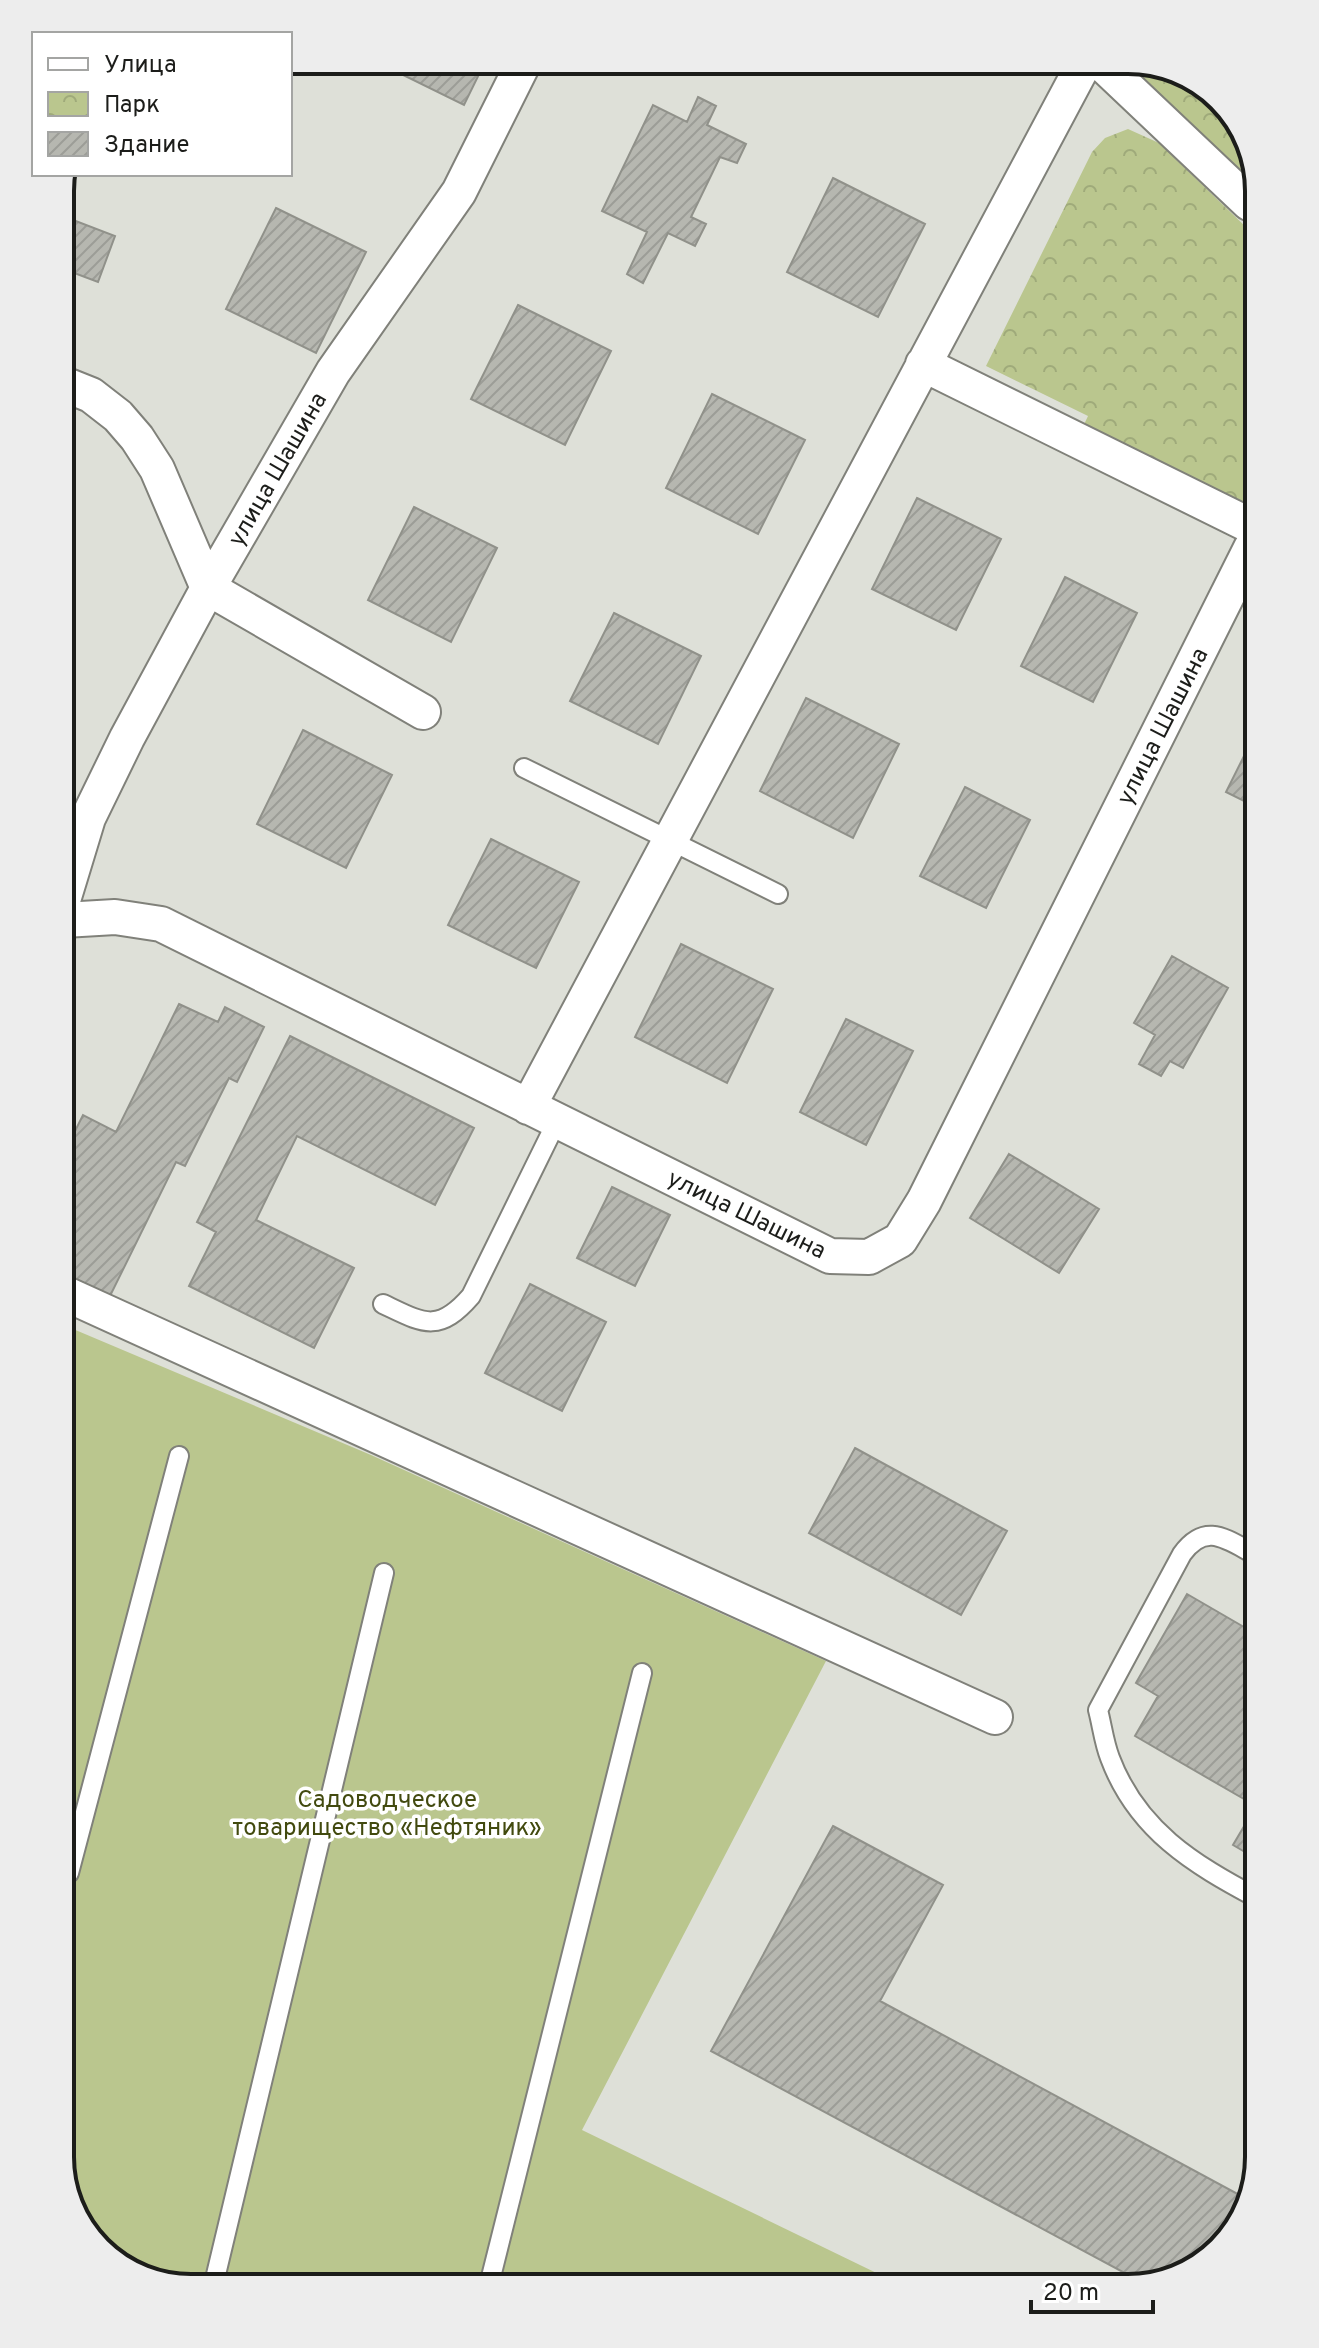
<svg xmlns="http://www.w3.org/2000/svg" width="1319" height="2348" font-family="Overpass,sans-serif">
	<style>
		.green { fill: #bac68e }
		.park { fill: url(#park-crowns) }
		.building { fill: url(#building-hatch); stroke: #90918a; stroke-width: 2 }
		.lines { fill: none; stroke-linecap: round; stroke-linejoin: round }
		.lane-casing { stroke: #80817a; stroke-width: 22 }
		.street-casing { stroke: #80817a; stroke-width: 38 }
		.path { stroke: #959790; stroke-width: 5; stroke-dasharray: 6 4; stroke-linecap: butt }
		.lane { stroke: #fff; stroke-width: 18 }
		.street { stroke: #fff; stroke-width: 34 }
		.labels { text-anchor: middle; stroke-width: 7; stroke-linejoin: round; paint-order: stroke }
		.street-label { font-size: 24px; fill: #1c1d1a; stroke: #fff }
		.park-label { font-size: 24px; fill: #424a0f; stroke: #fff }
		.rim { fill: none; stroke: #1c1d1a; stroke-width: 4 }
	</style>
	<defs>
		<pattern id="park-crowns" width="20" height="18" patternUnits="userSpaceOnUse" patternTransform="scale(2)"><rect width="20" height="18" fill="#bac68e"/><path d="M2 6a3 3 0 1 1 6 0M12 15a3 3 0 1 1 6 0" fill="none" stroke="#9faa7a"/></pattern>
		<pattern id="building-hatch" width="6" height="6" patternUnits="userSpaceOnUse" patternTransform="scale(2)"><rect width="6" height="6" fill="#b6b7b0"/><path d="M-1 1l2-2M0 6l6-6M5 7l2-2" fill="none" stroke="#9c9d97"/></pattern>
	</defs>
	<rect width="100%" height="100%" fill="#dee0d8"/>
	<path class="green" d="M 66,1326 L 371,1455 L 826,1661 L 582,2130 L 893,2281 L 183,2288 L 118,2266 L 70,2207 Z"/>
	<path class="park" d="M 1125,60 L 1137,60 L 1207,87 L 1249,141 L 1249,182 Z
		M 1128,129 L 1159,143 L 1249,230 L 1251,518 L 1080,433 L 1088,416 L 986,366 L 1092,152 L 1105,138 Z"/>
	<path class="building" d="M 396,60 L 486,60 L 464,105 L 391,69 Z
		M 698,97 L 716,106 L 707,125 L 746,144 L 737,163 L 720,157 L 691,217 L 706,224 L 695,246 L 668,233 L 643,283 L 627,274 L 647,232 L 602,211 L 653,105 L 687,122 Z
		M 833,178 L 925,224 L 878,317 L 787,272 Z
		M 276,208 L 366,252 L 316,353 L 226,309 Z
		M 60,215 L 115,236 L 98,282 L 61,268 Z
		M 518,305 L 611,351 L 565,445 L 471,399 Z
		M 712,394 L 805,440 L 758,534 L 666,488 Z
		M 917,498 L 1001,539 L 956,630 L 872,589 Z
		M 414,507 L 497,548 L 451,642 L 368,600 Z
		M 1065,577 L 1137,613 L 1093,702 L 1021,666 Z
		M 614,613 L 701,656 L 658,744 L 570,701 Z
		M 806,698 L 899,744 L 853,838 L 760,791 Z
		M 303,730 L 392,775 L 346,868 L 257,824 Z
		M 1252,740 L 1252,805 L 1226,792 Z
		M 965,787 L 1030,820 L 986,908 L 920,876 Z
		M 491,839 L 579,882 L 536,968 L 448,925 Z
		M 681,944 L 773,989 L 727,1083 L 635,1037 Z
		M 1172,956 L 1228,988 L 1183,1068 L 1170,1061 L 1161,1076 L 1139,1064 L 1155,1035 L 1134,1023 Z
		M 179,1004 L 218,1022 L 225,1007 L 264,1027 L 237,1082 L 229,1078 L 185,1166 L 176,1162 L 110,1296 L 66,1274 L 65,1151 L 83,1115 L 116,1132 Z
		M 846,1019 L 913,1051 L 866,1145 L 800,1112 Z
		M 290,1036 L 474,1128 L 435,1205 L 297,1136 L 256,1220 L 354,1268 L 314,1348 L 189,1286 L 216,1232 L 197,1222 Z
		M 1009,1154 L 1099,1209 L 1059,1273 L 970,1218 Z
		M 612,1187 L 670,1215 L 635,1286 L 577,1258 Z
		M 530,1284 L 606,1322 L 562,1411 L 485,1373 Z
		M 855,1448 L 1007,1531 L 961,1615 L 809,1533 Z
		M 1187,1594 L 1256,1634 L 1257,1859 L 1233,1845 L 1256,1806 L 1135,1736 L 1158,1696 L 1136,1683 Z
		M 833,1826 L 943,1885 L 880,2001 L 1247,2199 L 1237,2230 L 1178,2278 L 1134,2278 L 711,2051 Z"/>
	<g class="lines">
		<g class="lane-casing">
			<path id="lane" d="M 524,768 L 778,894
				M 383,1304 C 423,1323 438,1334 471,1296 L 557,1121
				M 1256,1555 C 1227,1540 1206,1521 1182,1554 L 1098,1710 C 1102,1725 1104,1743 1110,1758 C 1137,1830 1193,1864 1257,1898
				M 69,1873 L 179,1456
				M 489,2285 L 642,1673
				M 213,2287 L 384,1573"/>
		</g>
		<g class="street-casing">
			<path id="street" d="M 1098,60 L 1249,203
				M 923,364 L 1251,526
				M 61,383 L 91,395 L 118,416 L 137,438 L 157,469 L 208,588 L 423,712
				M 64,897 L 88,818 L 127,738 L 208,588 L 333,372 L 459,192 L 525,60
				M 64,920 L 115,917 L 161,924 L 830,1256 L 869,1257 L 900,1240 L 924,1201 L 1251,548
				M 528,1107 L 1086,60
				M 66,1294 L 995,1717"/>
		</g>
		<path class="path" d="M 1175,75 L 1186,87"/>
		<use href="#lane" class="lane"/>
		<use href="#street" class="street"/>
	</g>
	<g class="labels">
		<g class="street-label">
			<text transform="translate(277 469) rotate(-60)" y="8">улица Шашина</text>
			<text transform="translate(1162 726) rotate(-63)" y="8">улица Шашина</text>
			<text transform="translate(747 1214) rotate(26)" y="8">улица Шашина</text>
		</g>
		<g class="park-label">
			<text x="387" y="1807">Садоводческое<tspan x="387" dy="28">товарищество «Нефтяник»</tspan></text>
		</g>
	</g>
	<path d="M0 0H1319V2348H0ZM191 74H1128A117 117 0 0 1 1245 191V2157A117 117 0 0 1 1128 2274H191A117 117 0 0 1 74 2157V191A117 117 0 0 1 191 74Z" fill="#ededed" fill-rule="evenodd"/>
	<path class="rim" d="M191 74H1128A117 117 0 0 1 1245 191V2157A117 117 0 0 1 1128 2274H191A117 117 0 0 1 74 2157V191A117 117 0 0 1 191 74Z"/>
	<rect x="32" y="32" width="260" height="144" fill="#ffffff" stroke="#a4a5a3" stroke-width="2"/>
	<rect x="48" y="58" width="40" height="12" fill="#ffffff" stroke="#a4a5a3" stroke-width="2"/>
	<text x="104" y="72" font-size="24" fill="#1c1d1a">Улица</text>
	<rect x="48" y="92" width="40" height="24" fill="url(#park-crowns)" stroke="#a4a5a3" stroke-width="2"/>
	<text x="104" y="112" font-size="24" fill="#1c1d1a">Парк</text>
	<rect x="48" y="132" width="40" height="24" fill="url(#building-hatch)" stroke="#a4a5a3" stroke-width="2"/>
	<text x="104" y="152" font-size="24" fill="#1c1d1a">Здание</text>
	<path d="M1031 2300v12h122v-12" fill="none" stroke="#1c1d1a" stroke-width="4"/>
	<text x="1043" y="2300" font-size="24" fill="#1c1d1a" stroke="#ffffff" stroke-width="6" paint-order="stroke">20 m</text>
</svg>
